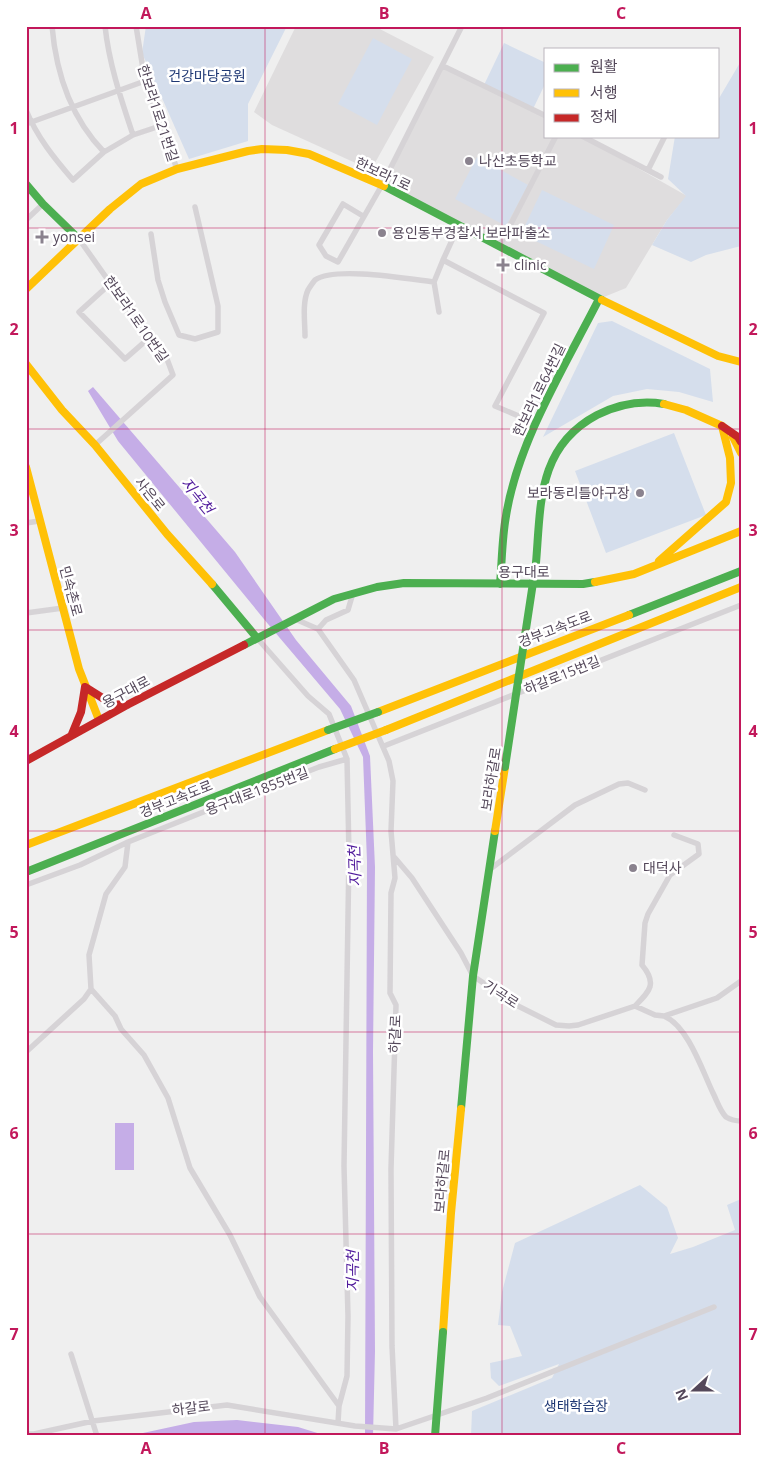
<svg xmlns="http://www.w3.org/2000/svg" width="767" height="1462" font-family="'Open Sans','Noto Sans KR',sans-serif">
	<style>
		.education { fill: #dfddde }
		.green { fill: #d5deec }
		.water { fill: #c5ade7 }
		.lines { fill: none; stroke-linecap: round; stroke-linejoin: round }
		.street { stroke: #d6d3d6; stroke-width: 5.5 }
		.fast { stroke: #4caf50; stroke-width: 8 }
		.slow { stroke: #ffc107; stroke-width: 8 }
		.jam { stroke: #c62828; stroke-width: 8 }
		.fast-bridge { stroke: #4caf50; stroke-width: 8 }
		.slow-bridge { stroke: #ffc107; stroke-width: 8 }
		.grid { fill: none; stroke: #c2185b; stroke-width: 1; stroke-opacity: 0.55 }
		.poi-dot { fill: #8a828e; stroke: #fff; stroke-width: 2 }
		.labels { text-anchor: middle; stroke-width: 5; stroke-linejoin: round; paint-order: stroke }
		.park-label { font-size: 14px; fill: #1f3874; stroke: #fff }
		.street-label { font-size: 14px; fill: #54485a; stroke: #fff }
		.poi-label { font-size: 14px; fill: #54485a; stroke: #fff; text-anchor: start }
		.water-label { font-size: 15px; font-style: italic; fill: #4f199b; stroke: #fff }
		.neatline { fill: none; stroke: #c2185b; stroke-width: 2 }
		.grid-label { font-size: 16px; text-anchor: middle; font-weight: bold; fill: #c2185b }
	</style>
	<rect width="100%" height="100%" fill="#efefef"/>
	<path class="education" d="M 296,26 L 374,26 L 434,57 L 371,170 L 272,125 L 254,112 Z
		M 443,66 L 546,116 L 546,136 L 581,136 L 687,196 L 667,220 L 626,288 L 599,299 L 382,185 Z"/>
	<path class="green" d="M 146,26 L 287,26 L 248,104 L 248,141 L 189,159 L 142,53 Z
		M 373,38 L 412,59 L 377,125 L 338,104 Z
		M 504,43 L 546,63 L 546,82 L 533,109 L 484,85 Z
		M 741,61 L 741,246 L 706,255 L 691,262 L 652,245 L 667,220 L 686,196 L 668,179 L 675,136 L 718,136 L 718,100 Z
		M 477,157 L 528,185 L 506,226 L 455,199 Z
		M 542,190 L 614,225 L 594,269 L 521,234 Z
		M 612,321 L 710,369 L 713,402 L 679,392 L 647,389 L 613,396 L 543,437 L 598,323 Z
		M 674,433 L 706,515 L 606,553 L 575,471 Z
		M 640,1185 L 667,1207 L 678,1238 L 670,1254 L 693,1247 L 735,1230 L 727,1205 L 741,1199 L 741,1436 L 471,1436 L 472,1411 L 552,1378 L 559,1364 L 499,1386 L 491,1378 L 490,1363 L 522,1356 L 510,1326 L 498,1325 L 502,1292 L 515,1243 Z"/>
	<path class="water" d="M 93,387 L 235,552 L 296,640 L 351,706 L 370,756 L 375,867 L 373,1052 L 375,1351 L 373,1436 L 365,1436 L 367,861 L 363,757 L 340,709 L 268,624 L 118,441 L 88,391 Z
		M 115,1123 L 134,1123 L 134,1170 L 115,1170 Z
		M 237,1420 L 298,1427 L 327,1436 L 129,1436 L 194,1422 Z"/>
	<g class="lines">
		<path class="street" d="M 52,26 C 56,73 70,117 104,152
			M 136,26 L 145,81 L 177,169
			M 443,66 L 546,116
			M 26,110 C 37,137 54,158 73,180 L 104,152 L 133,135 C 121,99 109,64 105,26
			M 26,124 L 145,81
			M 133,135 L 160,126
			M 582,136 L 661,177
			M 648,170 L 665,136
			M 363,216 L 343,204 L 319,245 L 326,256 L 338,262 L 382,185 L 462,26
			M 26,220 L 43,204
			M 459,225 L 443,260 L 544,313 L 495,406 L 535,423
			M 151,234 L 158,280 L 165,302 L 179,335 L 195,339 L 218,332 L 218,306 L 195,207
			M 79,239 L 149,338 L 167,359 L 173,375 L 95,445
			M 499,247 L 556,136
			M 111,283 L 79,312 L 125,359 L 149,338
			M 439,312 L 434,282 L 443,260
			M 305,336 C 305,322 302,303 308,290 C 310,287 313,282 315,280 C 334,266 409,279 434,282
			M 26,523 L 39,521
			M 26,613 L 63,608
			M 295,619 L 318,629
			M 318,629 L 326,620 L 348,610 L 353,593
			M 384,746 L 741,605
			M 395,858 L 412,878 L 461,953 L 473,976 L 518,1006 L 556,1025 L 569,1026 L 578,1025 L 635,1006 L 655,1015 L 664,1016 L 717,998 L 741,981
			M 489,870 L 575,805 L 619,784 L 628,783 L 645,790
			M 26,885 L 80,865 L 128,842 L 221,805 L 319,767 L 347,759 L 329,714 L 308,696 L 257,638
			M 91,989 L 115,1016 L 121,1029 L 144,1055 L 168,1098 L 190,1168 L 230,1235 L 260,1297 L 339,1406
			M 635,1006 C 649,992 658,984 642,965 L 645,923 L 648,914 L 670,875 L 699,854 L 698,844 L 674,835
			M 664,1016 C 688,1026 702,1070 713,1093 C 717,1101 720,1111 726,1117 C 731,1120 736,1121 741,1121
			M 26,1052 L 84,999 L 91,989 L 89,955 L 106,894 L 125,867 L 128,842
			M 71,1354 L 97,1436
			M 338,1423 L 339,1406 L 347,1376 L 348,1316 L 344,1166 L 349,854 L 347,759
			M 396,1429 L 487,1398 L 714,1307
			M 26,1434 L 34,1434 L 93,1421 L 227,1405 L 355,1426 L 396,1429 L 392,1346 L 391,1169 L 396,1005 L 390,993 L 391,893 L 395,878 L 391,831 L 393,781 L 389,761 L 354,680 L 318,629"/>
		<path class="fast" d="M 26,184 L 43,204 L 79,239
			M 384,186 L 602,300
			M 536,563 C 541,504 537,447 597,415 C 619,404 640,400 664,404
			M 212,584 L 257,638
			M 500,584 C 502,561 502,538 506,516 C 518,441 565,366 599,299
			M 629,615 L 741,571
			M 244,645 L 334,599 L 377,587 L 404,583 L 583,584 L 595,582
			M 26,872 L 335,749
			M 461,1109 L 473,976 L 495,831"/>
		<path class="slow" d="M 26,289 L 110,209 L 141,184 L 177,169 L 248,151 L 262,149 L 287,150 L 309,154 L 384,186
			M 602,300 L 718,356 L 741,362
			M 26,364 L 62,410 L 95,445 L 167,534 L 212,584
			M 664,404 L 686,410 L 722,426 L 725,429
			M 733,437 L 741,453
			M 26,467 L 79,669 L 99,720
			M 659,561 L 726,502 L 731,483 L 730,458 L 722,426
			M 595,582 L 634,574 L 741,531
			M 378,712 L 629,615
			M 386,730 L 741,587
			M 495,831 L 505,767
			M 26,845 L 328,730
			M 443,1332 L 451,1213 L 461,1109"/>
		<path class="jam" d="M 722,426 L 738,437 L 741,442
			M 72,734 L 81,712 L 85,687 L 112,704 L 127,705
			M 26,761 L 127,705 L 244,645"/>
		<path class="fast-bridge" d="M 328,730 L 378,712
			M 505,767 L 536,563
			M 435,1436 L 443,1332"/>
		<path class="slow-bridge" d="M 335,749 L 386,730"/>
	</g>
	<path class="grid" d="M 265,26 L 265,1436M 502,26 L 502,1436M 26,228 L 741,228M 26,429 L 741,429M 26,630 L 741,630M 26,831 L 741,831M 26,1032 L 741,1032M 26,1234 L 741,1234"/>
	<g class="poi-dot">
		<circle cx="469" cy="161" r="5"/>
		<circle cx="382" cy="233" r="5"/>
		<path d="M39.5 229.5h5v5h5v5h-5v5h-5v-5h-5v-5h5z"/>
		<path d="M500.5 257.5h5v5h5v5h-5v5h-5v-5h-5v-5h5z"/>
		<circle cx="640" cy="493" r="5"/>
		<circle cx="633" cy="868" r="5"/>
	</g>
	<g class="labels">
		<g class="park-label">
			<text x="207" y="81">건강마당공원</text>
			<text x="576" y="1411">생태학습장</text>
		</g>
		<g class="street-label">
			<text transform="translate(158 113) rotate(72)" y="5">한보라1로21번길</text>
			<text transform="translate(383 174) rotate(25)" y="5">한보라1로</text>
			<text transform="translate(136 319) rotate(55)" y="5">한보라1로10번길</text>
			<text transform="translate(539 390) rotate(-64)" y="5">한보라1로64번길</text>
			<text transform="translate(150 494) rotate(51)" y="5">사은로</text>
			<text x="524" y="577">용구대로</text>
			<text transform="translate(71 591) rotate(75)" y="5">민속촌로</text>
			<text transform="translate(555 629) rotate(-21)" y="5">경부고속도로</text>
			<text transform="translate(562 675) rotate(-22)" y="5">하갈로15번길</text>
			<text transform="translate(126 692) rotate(-28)" y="5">용구대로</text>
			<text transform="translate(491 779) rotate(-81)" y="5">보라하갈로</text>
			<text transform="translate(257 791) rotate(-21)" y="5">용구대로1855번길</text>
			<text transform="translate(176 799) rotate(-22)" y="5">경부고속도로</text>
			<text transform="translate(501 994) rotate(33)" y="5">기곡로</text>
			<text transform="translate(395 1034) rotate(-88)" y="5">하갈로</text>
			<text transform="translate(442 1181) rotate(-85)" y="5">보라하갈로</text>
			<text transform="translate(191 1408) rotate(-7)" y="5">하갈로</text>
		</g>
		<g class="poi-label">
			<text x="479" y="166">나산초등학교</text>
			<text x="392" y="238">용인동부경찰서 보라파출소</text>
			<text x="53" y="242">yonsei</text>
			<text x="514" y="270">clinic</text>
			<text x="630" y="498" text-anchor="end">보라동리틀야구장</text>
			<text x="643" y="873">대덕사</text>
		</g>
		<g class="water-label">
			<text transform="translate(197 496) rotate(51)" y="5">지곡천</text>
			<text transform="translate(355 866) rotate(-92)" y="5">지곡천</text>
			<text transform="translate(353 1271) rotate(-90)" y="5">지곡천</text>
		</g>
	</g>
	<rect width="767" height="1462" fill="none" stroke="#ffffff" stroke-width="55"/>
	<rect x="544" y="48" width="175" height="90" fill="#ffffff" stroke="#bbb6bd"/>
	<rect x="554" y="64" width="25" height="8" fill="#4caf50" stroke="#bbb6bd"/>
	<text x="590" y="72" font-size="15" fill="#54485a">원활</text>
	<rect x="554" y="89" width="25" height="8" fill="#ffc107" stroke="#bbb6bd"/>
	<text x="590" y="98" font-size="15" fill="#54485a">서행</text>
	<rect x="554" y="114" width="25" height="8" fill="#c62828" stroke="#bbb6bd"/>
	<text x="590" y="122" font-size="15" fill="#54485a">정체</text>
	<g transform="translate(694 1390) rotate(249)" stroke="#ffffff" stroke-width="4" paint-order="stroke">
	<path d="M0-4L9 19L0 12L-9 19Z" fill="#54485a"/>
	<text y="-8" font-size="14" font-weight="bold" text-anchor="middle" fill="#54485a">N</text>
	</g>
	<rect x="28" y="28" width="712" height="1406" class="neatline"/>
	<g class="grid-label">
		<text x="146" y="19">A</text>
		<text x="384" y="19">B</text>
		<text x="621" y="19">C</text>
		<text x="14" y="134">1</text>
		<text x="753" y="134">1</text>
		<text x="14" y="335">2</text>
		<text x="753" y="335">2</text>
		<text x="14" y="536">3</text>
		<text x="753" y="536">3</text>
		<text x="14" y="737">4</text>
		<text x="753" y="737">4</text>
		<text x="14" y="938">5</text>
		<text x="753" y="938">5</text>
		<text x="14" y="1139">6</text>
		<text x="753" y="1139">6</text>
		<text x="14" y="1340">7</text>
		<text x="753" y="1340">7</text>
		<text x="146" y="1454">A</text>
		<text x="384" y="1454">B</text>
		<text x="621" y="1454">C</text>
	</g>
</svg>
